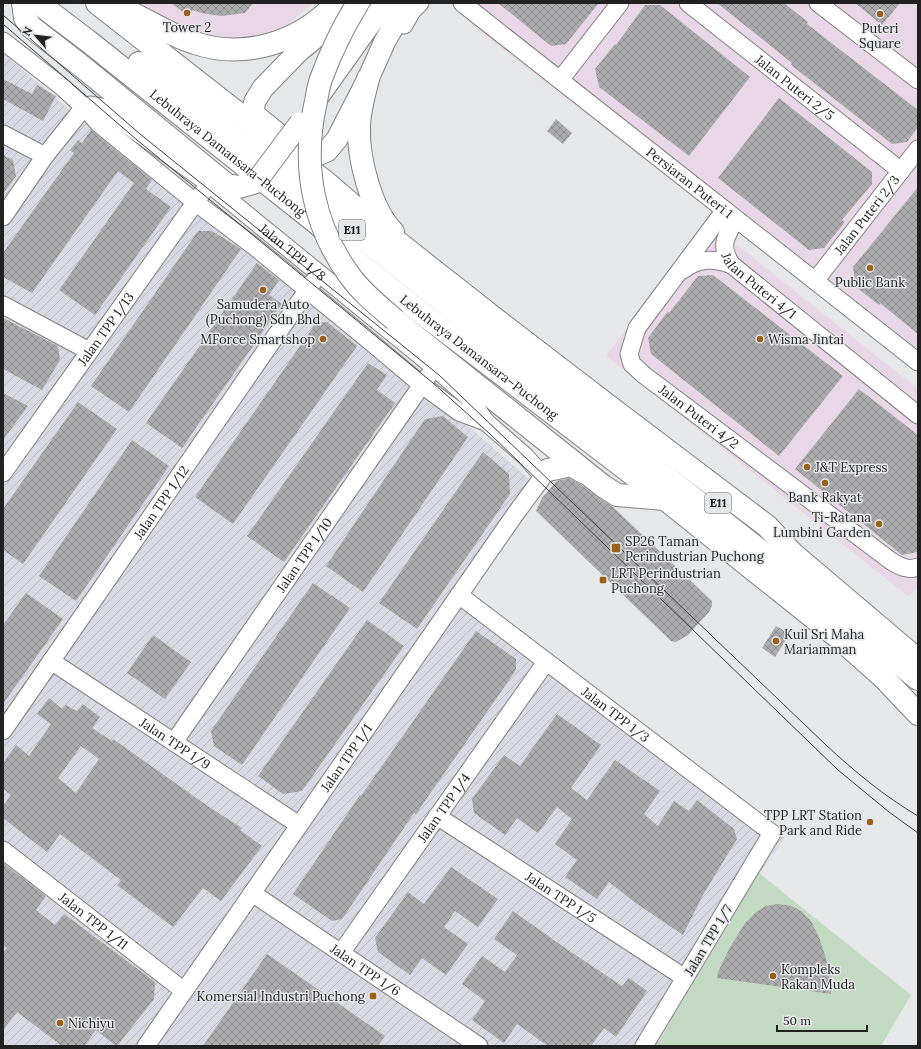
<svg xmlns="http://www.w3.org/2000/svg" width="921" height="1049" font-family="Lora,serif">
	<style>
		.commercial { fill: #e9d7e7 }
		.industrial { fill: url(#industrial-furrows) }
		.pitch { fill: #c2dac2 }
		.building { fill: url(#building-cross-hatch); fill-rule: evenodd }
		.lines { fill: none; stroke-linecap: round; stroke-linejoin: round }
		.minor-casing { stroke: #808082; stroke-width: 19 }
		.major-casing { stroke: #808082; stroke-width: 23 }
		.highway-casing { stroke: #808082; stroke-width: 24 }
		.minor { stroke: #fff; stroke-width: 17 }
		.major { stroke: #fff; stroke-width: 21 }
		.highway { stroke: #fff; stroke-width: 22 }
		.tram { stroke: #3f3f40; stroke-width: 1 }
		.major-bridge-casing { stroke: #808082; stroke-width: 23; stroke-linecap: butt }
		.highway-bridge-casing { stroke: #808082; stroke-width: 24; stroke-linecap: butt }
		.major-bridge { stroke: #fff; stroke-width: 21 }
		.highway-bridge { stroke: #fff; stroke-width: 22 }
		.poi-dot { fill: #99621b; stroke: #e6e7e9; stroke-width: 1.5 }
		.labels { text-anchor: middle; stroke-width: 3; stroke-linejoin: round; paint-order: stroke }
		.shield { fill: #e6e7e9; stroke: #5c5c5e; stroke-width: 1 }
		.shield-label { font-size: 12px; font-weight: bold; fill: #212122 }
		.poi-label { font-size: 13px; fill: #212122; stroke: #e6e7e9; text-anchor: start }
		.street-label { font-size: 13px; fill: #212122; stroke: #e6e7e9 }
	</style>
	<defs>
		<pattern id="industrial-furrows" width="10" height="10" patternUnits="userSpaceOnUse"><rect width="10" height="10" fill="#d8d9e2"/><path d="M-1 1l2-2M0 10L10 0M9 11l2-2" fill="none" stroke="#b9bac2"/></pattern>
		<pattern id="building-cross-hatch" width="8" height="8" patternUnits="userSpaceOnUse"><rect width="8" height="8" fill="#acacae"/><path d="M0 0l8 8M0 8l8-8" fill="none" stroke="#8c8c8d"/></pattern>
	</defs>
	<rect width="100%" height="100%" fill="#e6e7e9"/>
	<path class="commercial" d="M 140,3 L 313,3 L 288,24 L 267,33 L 244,37 L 218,38 L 200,35 L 160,20 Z
		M 468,3 L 918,3 L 918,373 L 473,26 Z
		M 706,220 L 918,389 L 918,586 L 909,597 L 606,356 Z"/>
	<path class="industrial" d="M 3,53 L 72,112 L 94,114 L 313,290 L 540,489 L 470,593 L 785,838 L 759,873 L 656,1046 L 3,1046 Z"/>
	<path class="pitch" d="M 759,873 L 911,995 L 881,1046 L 656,1046 Z"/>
	<path class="building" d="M 171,3 L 253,3 L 245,13 L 221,16 L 201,13 L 193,10 L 188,16 Z
		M 498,3 L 599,3 L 566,44 L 551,46 Z
		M 717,3 L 784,3 L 808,22 L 807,24 L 918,110 L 918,127 L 907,142 L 892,144 L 791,65 L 792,63 Z
		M 855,3 L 900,3 L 882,25 Z
		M 645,5 L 660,5 L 750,77 L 689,156 L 599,87 L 595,69 L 615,44 L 616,45 Z
		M 3,79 L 32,94 L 37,85 L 56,96 L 43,121 L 3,99 Z
		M 779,98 L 872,172 L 872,184 L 842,220 L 845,222 L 824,248 L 809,250 L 718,178 Z
		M 556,119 L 572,133 L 563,144 L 547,131 Z
		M 91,130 L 152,180 L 146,189 L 171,207 L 95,315 L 59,290 L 134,183 L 118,171 L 32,293 L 3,277 L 3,253 L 74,153 L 70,150 L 78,140 L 82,143 Z
		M 3,155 L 13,160 L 16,176 L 3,194 Z
		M 918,187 L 918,334 L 880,303 L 879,305 L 856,287 L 853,267 Z
		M 198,231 L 212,231 L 241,249 L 129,412 L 91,386 Z
		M 257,263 L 279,280 L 269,295 L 282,304 L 182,448 L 146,423 Z
		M 713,275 L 843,376 L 779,456 L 651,354 L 648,338 L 668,311 L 669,313 L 698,276 Z
		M 3,318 L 58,346 L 60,360 L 42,390 L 3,369 Z
		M 327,322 L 357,346 L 233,524 L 195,497 L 316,323 Z
		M 368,363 L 387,375 L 377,390 L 395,403 L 284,562 L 247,536 Z
		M 859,389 L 918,435 L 918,552 L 902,555 L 795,469 Z
		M 3,393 L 28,406 L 3,440 Z
		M 78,402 L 117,429 L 23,564 L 3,550 L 3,509 Z
		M 443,416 L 468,437 L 363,592 L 326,566 L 425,419 Z
		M 132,440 L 169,466 L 76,601 L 39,576 Z
		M 483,452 L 509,474 L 510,494 L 417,629 L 379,603 Z
		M 569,478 L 580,484 L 596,496 L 613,507 L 712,601 L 712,606 L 709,612 L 688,635 L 676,642 L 671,641 L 536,511 L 542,498 L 557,481 Z
		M 313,583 L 350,608 L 242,765 L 214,746 L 211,731 Z
		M 26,593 L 63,619 L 3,704 L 3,625 Z
		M 367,620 L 404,646 L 302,791 L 283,794 L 258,776 Z
		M 776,626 L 790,634 L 775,657 L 762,648 Z
		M 476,631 L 516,659 L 516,670 L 416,814 L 414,813 L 342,919 L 332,921 L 293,894 L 360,795 L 361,796 Z
		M 153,635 L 191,662 L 165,699 L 127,673 Z
		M 49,698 L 62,709 L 66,705 L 77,711 L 83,704 L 100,717 L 92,728 L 112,741 L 113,739 L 212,809 L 242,828 L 240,830 L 262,846 L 221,901 L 203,888 L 173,927 L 117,885 L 121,880 L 60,834 L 47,852 L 3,818 L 3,806 L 11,795 L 3,789 L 3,763 L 16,745 L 29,756 L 51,724 L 37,714 ZM 81,746 L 99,759 L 76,793 L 58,778 Z
		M 557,714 L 601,745 L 571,788 L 587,800 L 615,760 L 660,791 L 644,814 L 658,826 L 674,801 L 689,811 L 697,800 L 734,829 L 737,839 L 703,895 L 683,935 L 637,904 L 609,882 L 597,899 L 565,877 L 577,860 L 555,844 L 572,819 L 557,807 L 538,833 L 517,818 L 505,835 L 474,813 L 472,799 L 504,755 L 520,766 Z
		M 3,863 L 46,896 L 36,910 L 55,925 L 64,914 L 155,982 L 154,999 L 117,1046 L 116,1046 L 96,1030 L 84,1046 L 62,1046 L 17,1012 L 3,1030 L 3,953 L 7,948 L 3,945 Z
		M 451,867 L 498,899 L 478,927 L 455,911 L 444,927 L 468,944 L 446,975 L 422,958 L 410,975 L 378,952 L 375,938 L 408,892 L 424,904 Z
		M 778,904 L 792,906 L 802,912 L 811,921 L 819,937 L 824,952 L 830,972 L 831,994 L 717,978 L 718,972 L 729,949 L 745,923 L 756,912 L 766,906 Z
		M 513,911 L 568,950 L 622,986 L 629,978 L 647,991 L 616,1037 L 604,1028 L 591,1046 L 548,1046 L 517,1024 L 504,1043 L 472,1020 L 485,1001 L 462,984 L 482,956 L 505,972 L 517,955 L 494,939 Z
		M 267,954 L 385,1036 L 378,1046 L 203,1046 Z"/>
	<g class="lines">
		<g class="minor-casing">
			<g id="minor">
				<path id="s1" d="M 462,3 L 918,362"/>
				<path id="s2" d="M 688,3 L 901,171"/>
				<path d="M 818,3 L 918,80"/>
				<path d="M 404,25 L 412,11 L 420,3"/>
				<path d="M 3,41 L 61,86 L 84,107 L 99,124 L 195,202 L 255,247 L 366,338 L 422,385 L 459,412 L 486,422 L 525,456 L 543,476"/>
				<path d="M 560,80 L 620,3"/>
				<path d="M 3,134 L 45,156"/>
				<path id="s3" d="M 725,210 L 637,328 L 629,354 L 632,364 L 644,375 L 891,561 C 899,566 908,571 918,567"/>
				<path id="s4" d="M 3,217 L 45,156 L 84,107 L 91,105 L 102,107 L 208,183 L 434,367 L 469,398 L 486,422"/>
				<path id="s5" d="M 736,219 C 725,237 719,247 732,265 L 918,415"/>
				<path d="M 683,270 C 699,258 714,258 732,265"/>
				<path id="s6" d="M 815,281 L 918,149"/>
				<path d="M 3,305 L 89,351"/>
				<path id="s7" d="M 3,473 L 202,193"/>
				<path id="s8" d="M 459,595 L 772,833 L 644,1046"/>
				<path id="s9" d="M 51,661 L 299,825"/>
				<path id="s10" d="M 3,731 L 313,282"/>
				<path id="s11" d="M 174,742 L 428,376"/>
				<path id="s12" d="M 437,816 L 685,978"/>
				<path id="s13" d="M 3,850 L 184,991"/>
				<path id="s14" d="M 252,893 L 479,1046"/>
				<path id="s15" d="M 341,953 L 546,662"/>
				<path id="s16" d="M 146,1046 L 516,513 L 548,470"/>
			</g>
		</g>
		<g class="major-casing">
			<path id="major" d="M 339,10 L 316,37 L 299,51 L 263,88 L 255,101 L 253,109 L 256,116 L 298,150 L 315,156 L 327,151 L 337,139 L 368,79 L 385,41 L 407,3
				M 318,97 L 385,3"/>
		</g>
		<g class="highway-casing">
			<g id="highway">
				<path d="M 23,3 L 25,18 L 31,27 L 79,64 L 227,185 L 239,187 L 256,182"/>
				<path id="s17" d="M 38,3 L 88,41 L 318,224 L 352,258 L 423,314 L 665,499 L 839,638 L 883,677 L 918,714"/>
				<path d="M 97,3 L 328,184 C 380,230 436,272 490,315 C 582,386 674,456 767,526 L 793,554 L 918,660"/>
				<path d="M 114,5 C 142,16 166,34 195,43 C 245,60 301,42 336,3"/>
				<path d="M 139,63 L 814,593 L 918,679"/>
				<path d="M 368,79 C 364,95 359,111 359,128 C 358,158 371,210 393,232"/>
				<path d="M 395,320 L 603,486 L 617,495 L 665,499"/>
				<path d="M 548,470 L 571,465 L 583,472"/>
			</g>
		</g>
		<use href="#minor" class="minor"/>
		<use href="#major" class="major"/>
		<use href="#highway" class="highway"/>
		<path class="tram" d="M 3,15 L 140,134 L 439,375 L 826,745 C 854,771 884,796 918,816
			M 3,24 L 137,140 L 433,383 L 490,434 L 838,770 L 889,812 L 918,833"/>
		<g class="major-bridge-casing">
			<path id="major-bridge" d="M 256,182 L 300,123"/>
		</g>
		<g class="highway-bridge-casing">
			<path id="highway-bridge" d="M 358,3 C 343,27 331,52 321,79 C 318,87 317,97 315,106 C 302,166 313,226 350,276 C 362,293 380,307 395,320"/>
		</g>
		<use href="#major-bridge" class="major-bridge"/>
		<use href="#highway-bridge" class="highway-bridge"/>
	</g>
	<g class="poi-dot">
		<circle cx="187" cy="13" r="4"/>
		<circle cx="880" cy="14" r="4"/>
		<circle cx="870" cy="268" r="4"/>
		<circle cx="263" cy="290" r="4"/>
		<circle cx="323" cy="339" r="4"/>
		<circle cx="760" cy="339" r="4"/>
		<circle cx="807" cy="467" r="4"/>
		<circle cx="825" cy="483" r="4"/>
		<circle cx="879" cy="524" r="4"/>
		<rect x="611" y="543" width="10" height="10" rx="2"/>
		<rect x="599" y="576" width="8" height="8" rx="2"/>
		<circle cx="776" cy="641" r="4"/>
		<circle cx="870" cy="822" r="4"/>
		<circle cx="773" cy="976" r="4"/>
		<rect x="369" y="992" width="8" height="8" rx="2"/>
		<circle cx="60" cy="1023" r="4"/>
	</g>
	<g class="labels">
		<g class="shield">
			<rect x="339" y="220" width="26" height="20" rx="3"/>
			<rect x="705" y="493" width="26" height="20" rx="3"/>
		</g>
		<g class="shield-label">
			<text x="352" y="234">E11</text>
			<text x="718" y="507">E11</text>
		</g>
		<g class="poi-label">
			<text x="187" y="32" text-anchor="middle">Tower 2</text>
			<text x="880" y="33" text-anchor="middle">Puteri<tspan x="880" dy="15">Square</tspan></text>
			<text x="870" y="287" text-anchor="middle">Public Bank</text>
			<text x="263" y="309" text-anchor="middle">Samudera Auto<tspan x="263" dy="15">(Puchong) Sdn Bhd</tspan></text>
			<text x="315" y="344" text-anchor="end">MForce Smartshop</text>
			<text x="768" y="344">Wisma Jintai</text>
			<text x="815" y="472">J&amp;T Express</text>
			<text x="825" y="502" text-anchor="middle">Bank Rakyat</text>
			<text x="871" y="522" text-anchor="end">Ti-Ratana<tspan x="871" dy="15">Lumbini Garden</tspan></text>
			<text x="625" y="546">SP26 Taman<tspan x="625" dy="15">Perindustrian Puchong</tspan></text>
			<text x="611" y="578">LRT Perindustrian<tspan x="611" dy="15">Puchong</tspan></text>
			<text x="784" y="639">Kuil Sri Maha<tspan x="784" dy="15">Mariamman</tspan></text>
			<text x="862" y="820" text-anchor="end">TPP LRT Station<tspan x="862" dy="15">Park and Ride</tspan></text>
			<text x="781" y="974">Kompleks<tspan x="781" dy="15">Rakan Muda</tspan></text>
			<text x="365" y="1001" text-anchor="end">Komersial Industri Puchong</text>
			<text x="68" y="1028">Nichiyu</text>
		</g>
		<g class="street-label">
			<text dy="5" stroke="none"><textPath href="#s2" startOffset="136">Jalan Puteri 2/5</textPath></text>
			<text dy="5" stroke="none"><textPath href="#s17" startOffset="242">Lebuhraya Damansara–Puchong</textPath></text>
			<text dy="5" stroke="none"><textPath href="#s1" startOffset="290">Persiaran Puteri 1</textPath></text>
			<text dy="5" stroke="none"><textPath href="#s6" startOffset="84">Jalan Puteri 2/3</textPath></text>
			<text dy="5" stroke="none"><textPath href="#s4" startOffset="395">Jalan TPP 1/8</textPath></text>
			<text dy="5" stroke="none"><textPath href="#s5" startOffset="84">Jalan Puteri 4/1</textPath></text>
			<text dy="5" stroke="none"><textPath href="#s7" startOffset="177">Jalan TPP 1/13</textPath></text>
			<text dy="5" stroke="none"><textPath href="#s17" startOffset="566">Lebuhraya Damansara–Puchong</textPath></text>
			<text dy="5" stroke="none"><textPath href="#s3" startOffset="270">Jalan Puteri 4/2</textPath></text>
			<text dy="5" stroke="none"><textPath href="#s10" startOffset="278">Jalan TPP 1/12</textPath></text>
			<text dy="5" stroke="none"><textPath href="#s11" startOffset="228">Jalan TPP 1/10</textPath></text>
			<text dy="5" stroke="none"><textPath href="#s8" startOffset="197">Jalan TPP 1/3</textPath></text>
			<text dy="5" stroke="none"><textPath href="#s9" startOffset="149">Jalan TPP 1/9</textPath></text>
			<text dy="5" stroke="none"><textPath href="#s16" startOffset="351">Jalan TPP 1/1</textPath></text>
			<text dy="5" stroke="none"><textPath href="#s15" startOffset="178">Jalan TPP 1/4</textPath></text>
			<text dy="5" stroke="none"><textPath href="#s12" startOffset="148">Jalan TPP 1/5</textPath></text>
			<text dy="5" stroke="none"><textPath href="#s13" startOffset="115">Jalan TPP 1/11</textPath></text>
			<text transform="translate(708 940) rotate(-59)" y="5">Jalan TPP 1/7</text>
			<text dy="5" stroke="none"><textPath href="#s14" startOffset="137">Jalan TPP 1/6</textPath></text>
		</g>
	</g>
	<rect width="921" height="1049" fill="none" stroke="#212122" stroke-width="8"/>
	<g transform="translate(36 36) rotate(298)" stroke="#e6e7e9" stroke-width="3" paint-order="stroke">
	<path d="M0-3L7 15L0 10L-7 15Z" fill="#212122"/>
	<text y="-6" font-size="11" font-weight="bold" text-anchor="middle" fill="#212122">N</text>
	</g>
	<path d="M777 1025v6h90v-6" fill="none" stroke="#212122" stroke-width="2"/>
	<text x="783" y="1025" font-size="12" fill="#212122" stroke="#e6e7e9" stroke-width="3" paint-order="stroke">50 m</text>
</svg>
